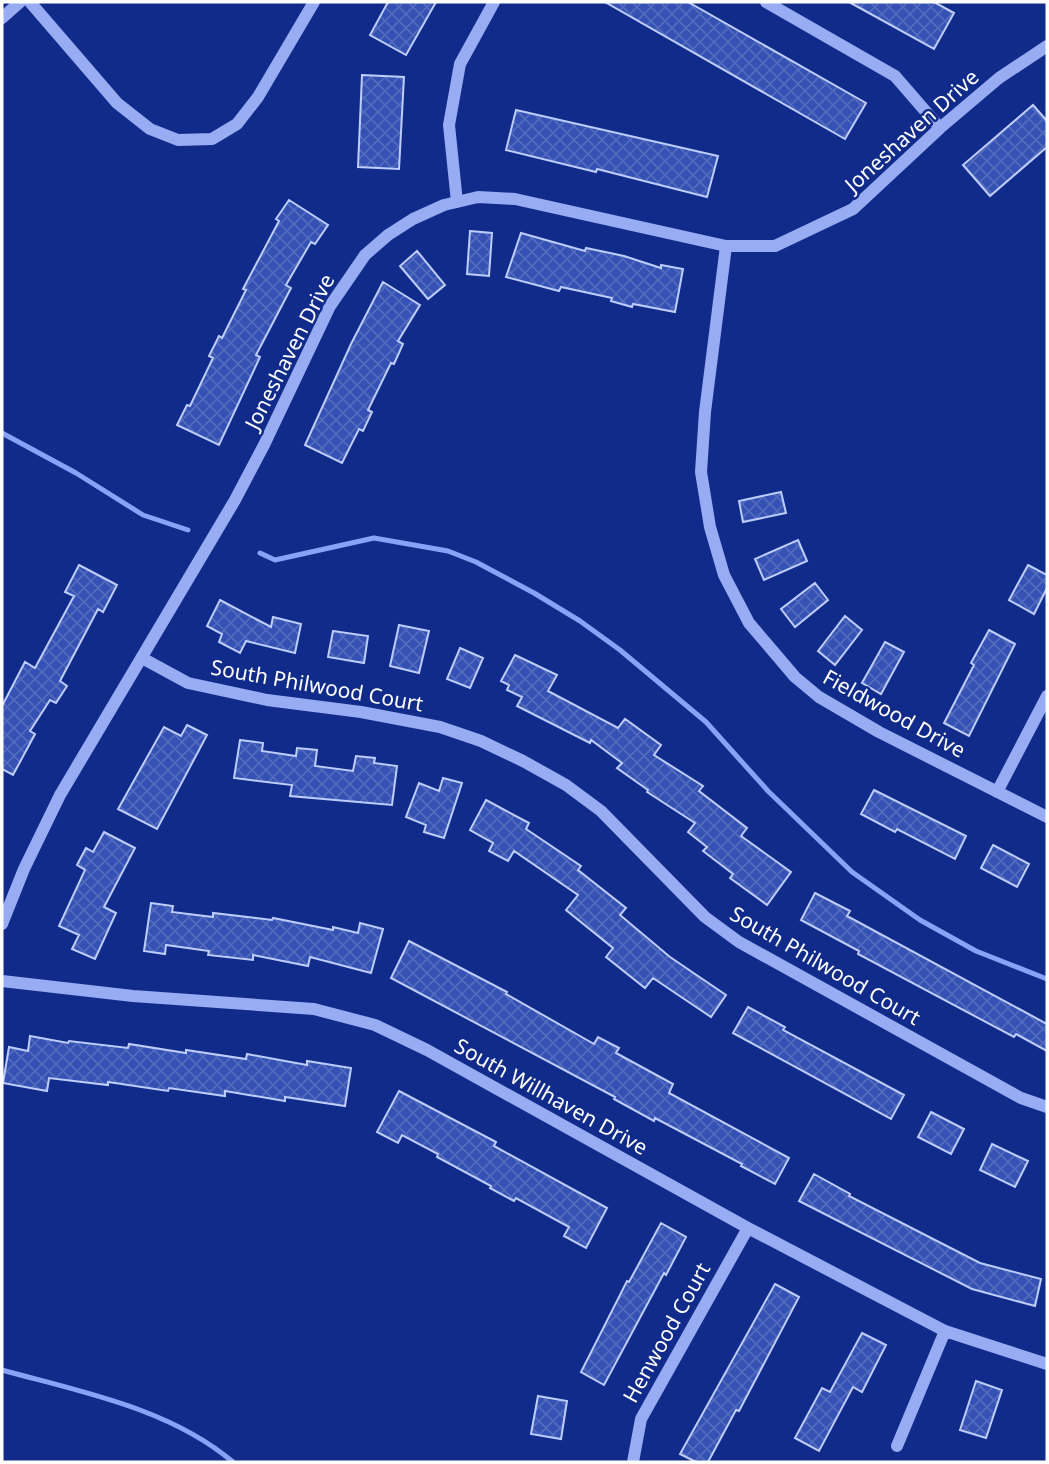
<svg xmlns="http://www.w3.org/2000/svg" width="1049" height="1464" font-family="'Noto Sans',sans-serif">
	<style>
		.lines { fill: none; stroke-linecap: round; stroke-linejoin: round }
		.stream { stroke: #88a3f5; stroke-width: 5 }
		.building { fill: url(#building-cross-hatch); stroke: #becdfd; stroke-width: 2 }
		.minor { stroke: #97acf2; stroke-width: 12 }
		.labels { text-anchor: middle; stroke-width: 5; stroke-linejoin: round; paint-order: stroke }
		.street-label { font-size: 21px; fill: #fff; stroke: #112b8b }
	</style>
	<defs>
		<pattern id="building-cross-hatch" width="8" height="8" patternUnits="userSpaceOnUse" patternTransform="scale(1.75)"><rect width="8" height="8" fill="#3451b3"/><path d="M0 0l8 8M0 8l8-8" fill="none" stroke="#526bbe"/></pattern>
	</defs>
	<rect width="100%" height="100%" fill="#112b8b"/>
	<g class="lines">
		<path class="stream" d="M 2,433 L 76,473 L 143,515 L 188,530
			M 260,553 L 275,560 L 374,538 L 448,551 L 476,562 L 534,593 L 580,621 L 620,650 L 706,722 L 768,791 L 852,872 L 920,920 L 976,951 L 1047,979
			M 2,1370 C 81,1392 169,1408 233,1462"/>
	</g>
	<path class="building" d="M 388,2 L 436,2 L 406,55 L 370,35 Z
		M 605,2 L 688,2 L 866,103 L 845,139 Z
		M 849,2 L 934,2 L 954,13 L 934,49 Z
		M 362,75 L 404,77 L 399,169 L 358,167 Z
		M 1033,105 L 1047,121 L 1047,147 L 990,196 L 963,165 Z
		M 516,110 L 718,156 L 707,197 L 597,169 L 596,172 L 506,150 Z
		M 289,200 L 328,225 L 315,244 L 311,242 L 286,285 L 291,288 L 256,355 L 260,357 L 219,445 L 177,425 L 187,405 L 190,406 L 213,358 L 209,356 L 219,336 L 222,338 L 246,290 L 243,289 L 279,221 L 276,219 Z
		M 470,231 L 492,233 L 489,276 L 467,274 Z
		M 521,233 L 585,251 L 586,248 L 624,256 L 661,268 L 661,265 L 683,269 L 675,312 L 633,304 L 632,307 L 611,301 L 612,298 L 561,287 L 559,291 L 506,277 Z
		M 417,251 L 445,285 L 428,299 L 400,266 Z
		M 383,282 L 420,305 L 398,341 L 403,344 L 394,364 L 391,363 L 368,410 L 372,412 L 363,431 L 359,429 L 342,463 L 305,445 L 351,344 Z
		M 781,492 L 786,513 L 743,522 L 739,501 Z
		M 798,540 L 807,561 L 764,580 L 755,559 Z
		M 79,565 L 117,585 L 103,612 L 98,609 L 60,681 L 67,686 L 56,703 L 50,700 L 30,731 L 35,734 L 13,775 L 2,769 L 2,706 L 25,662 L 35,668 L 74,596 L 65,592 Z
		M 1028,565 L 1047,575 L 1047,588 L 1034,614 L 1009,600 Z
		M 815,583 L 828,600 L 795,627 L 781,609 Z
		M 220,600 L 271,627 L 273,617 L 301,624 L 295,653 L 246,641 L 240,653 L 219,642 L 222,634 L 207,626 Z
		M 845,616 L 862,630 L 835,665 L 818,651 Z
		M 399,625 L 429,631 L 419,673 L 390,666 Z
		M 989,630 L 1015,644 L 969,736 L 944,723 L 974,665 L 971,663 Z
		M 333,631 L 368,636 L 364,663 L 328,657 Z
		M 885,642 L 904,652 L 881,694 L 862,683 Z
		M 460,648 L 483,658 L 470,688 L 447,679 Z
		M 515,655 L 557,675 L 548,691 L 618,728 L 625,719 L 661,745 L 654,755 L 703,786 L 699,791 L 747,828 L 741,836 L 791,872 L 767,905 L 730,878 L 733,874 L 703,851 L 707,847 L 688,832 L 695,823 L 647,792 L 648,790 L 617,768 L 622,763 L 591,740 L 590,743 L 517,706 L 522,697 L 507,690 L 509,685 L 501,681 Z
		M 187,725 L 207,735 L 157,829 L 118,809 L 164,727 L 181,736 Z
		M 240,740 L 263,743 L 262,751 L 296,756 L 297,748 L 317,750 L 315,766 L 353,771 L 356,756 L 375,758 L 374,763 L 397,766 L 392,805 L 290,796 L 292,785 L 234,778 Z
		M 443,778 L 462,783 L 444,838 L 424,832 L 426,825 L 406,817 L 419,783 L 439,791 Z
		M 874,790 L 966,836 L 955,859 L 897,829 L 895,832 L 861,814 Z
		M 486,800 L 529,823 L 526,829 L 581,866 L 578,870 L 626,908 L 620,915 L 670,957 L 726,995 L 711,1017 L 653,978 L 645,988 L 606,957 L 613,948 L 566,910 L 578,895 L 514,851 L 508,861 L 489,851 L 493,843 L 470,830 Z
		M 104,832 L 135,848 L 104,907 L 116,913 L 95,959 L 72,949 L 79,935 L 59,926 L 85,870 L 77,865 L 86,848 L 93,852 Z
		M 993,845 L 1029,864 L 1017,887 L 981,868 Z
		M 815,893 L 850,911 L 847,916 L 1047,1024 L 1047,1051 L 1016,1034 L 1014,1037 L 858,954 L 859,951 L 801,920 Z
		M 151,903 L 173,906 L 172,912 L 213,917 L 213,913 L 272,920 L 273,918 L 333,930 L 333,927 L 358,933 L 360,923 L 383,929 L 371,973 L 310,957 L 308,966 L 253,955 L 253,960 L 208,955 L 209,951 L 166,945 L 165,954 L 144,951 Z
		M 409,941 L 507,992 L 506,994 L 594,1044 L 598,1037 L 619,1048 L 616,1053 L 673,1084 L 669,1093 L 789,1158 L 775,1184 L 741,1166 L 742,1164 L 655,1118 L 654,1121 L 614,1099 L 615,1097 L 391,978 Z
		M 748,1007 L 785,1027 L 783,1030 L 904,1095 L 891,1119 L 733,1033 Z
		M 30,1036 L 68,1043 L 69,1041 L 128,1048 L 129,1044 L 186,1053 L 186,1050 L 246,1059 L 247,1054 L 307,1065 L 307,1061 L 351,1068 L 345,1106 L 285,1097 L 285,1101 L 225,1091 L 225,1096 L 169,1088 L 168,1091 L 108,1082 L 108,1085 L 49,1078 L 47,1091 L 3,1083 L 9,1047 L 28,1051 Z
		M 399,1091 L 496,1142 L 494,1146 L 607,1208 L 586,1248 L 564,1236 L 569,1227 L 516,1198 L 514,1201 L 490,1188 L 491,1186 L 437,1157 L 438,1154 L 402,1135 L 398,1143 L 377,1132 Z
		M 931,1112 L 964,1129 L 951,1154 L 918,1137 Z
		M 992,1144 L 1028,1161 L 1015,1187 L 980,1170 Z
		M 814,1174 L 850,1194 L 849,1196 L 980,1263 L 1041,1279 L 1035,1306 L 972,1289 L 799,1201 Z
		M 661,1223 L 686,1237 L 666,1275 L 664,1273 L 604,1385 L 581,1372 L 627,1281 L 629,1282 Z
		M 775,1284 L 799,1297 L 739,1411 L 736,1410 L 708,1462 L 696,1462 L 680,1454 Z
		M 862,1333 L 886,1345 L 862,1392 L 853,1387 L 819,1451 L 795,1438 L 822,1388 L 830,1392 Z
		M 976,1381 L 1002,1390 L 986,1438 L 960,1430 Z
		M 538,1396 L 567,1401 L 561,1439 L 531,1434 Z"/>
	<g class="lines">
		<path class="minor" d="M 30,2 L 117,103 L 150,129 L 178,140 L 212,139 L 237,124 L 258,97 L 314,2
			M 766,2 L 895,76 L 940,128
			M 2,18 L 20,2
			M 457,202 L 449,125 L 460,64 L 494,2
			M 726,246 L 705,412 L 701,472 L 710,527 L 724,575 L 749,623 L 795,677 L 819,697 L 879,732 L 1047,817
			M 142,658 L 188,683 L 267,700 L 361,712 L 440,727 L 481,741 L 523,761 L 566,785 L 601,811 L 705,917 L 739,942 L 1021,1098 L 1047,1107
			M 997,792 L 1047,696
			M 2,924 L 24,869 L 60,795 L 235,500 L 264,445 L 330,306 L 365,255 L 388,235 L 413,219 L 444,205 L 478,197 L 515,199 L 726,246 L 775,246 L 853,209 L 940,128 L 999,78 L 1047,46
			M 2,981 L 133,996 L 314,1009 L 375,1025 L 427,1050 L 748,1228 L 945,1331 L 1047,1364
			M 897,1446 L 945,1331
			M 633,1462 L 641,1419 L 748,1228"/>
	</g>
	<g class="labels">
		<g class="street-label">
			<text transform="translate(912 131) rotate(-42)" y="7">Joneshaven Drive</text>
			<text transform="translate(290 352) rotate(-63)" y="7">Joneshaven Drive</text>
			<text transform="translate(317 686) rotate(10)" y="7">South Philwood Court</text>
			<text transform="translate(894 714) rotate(29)" y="7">Fieldwood Drive</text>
			<text transform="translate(825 966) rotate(30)" y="7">South Philwood Court</text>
			<text transform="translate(551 1097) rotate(29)" y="7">South Willhaven Drive</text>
			<text transform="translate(667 1333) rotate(-61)" y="7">Henwood Court</text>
		</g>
	</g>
	<rect width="1049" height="1464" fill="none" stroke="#ffffff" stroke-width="7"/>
</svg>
